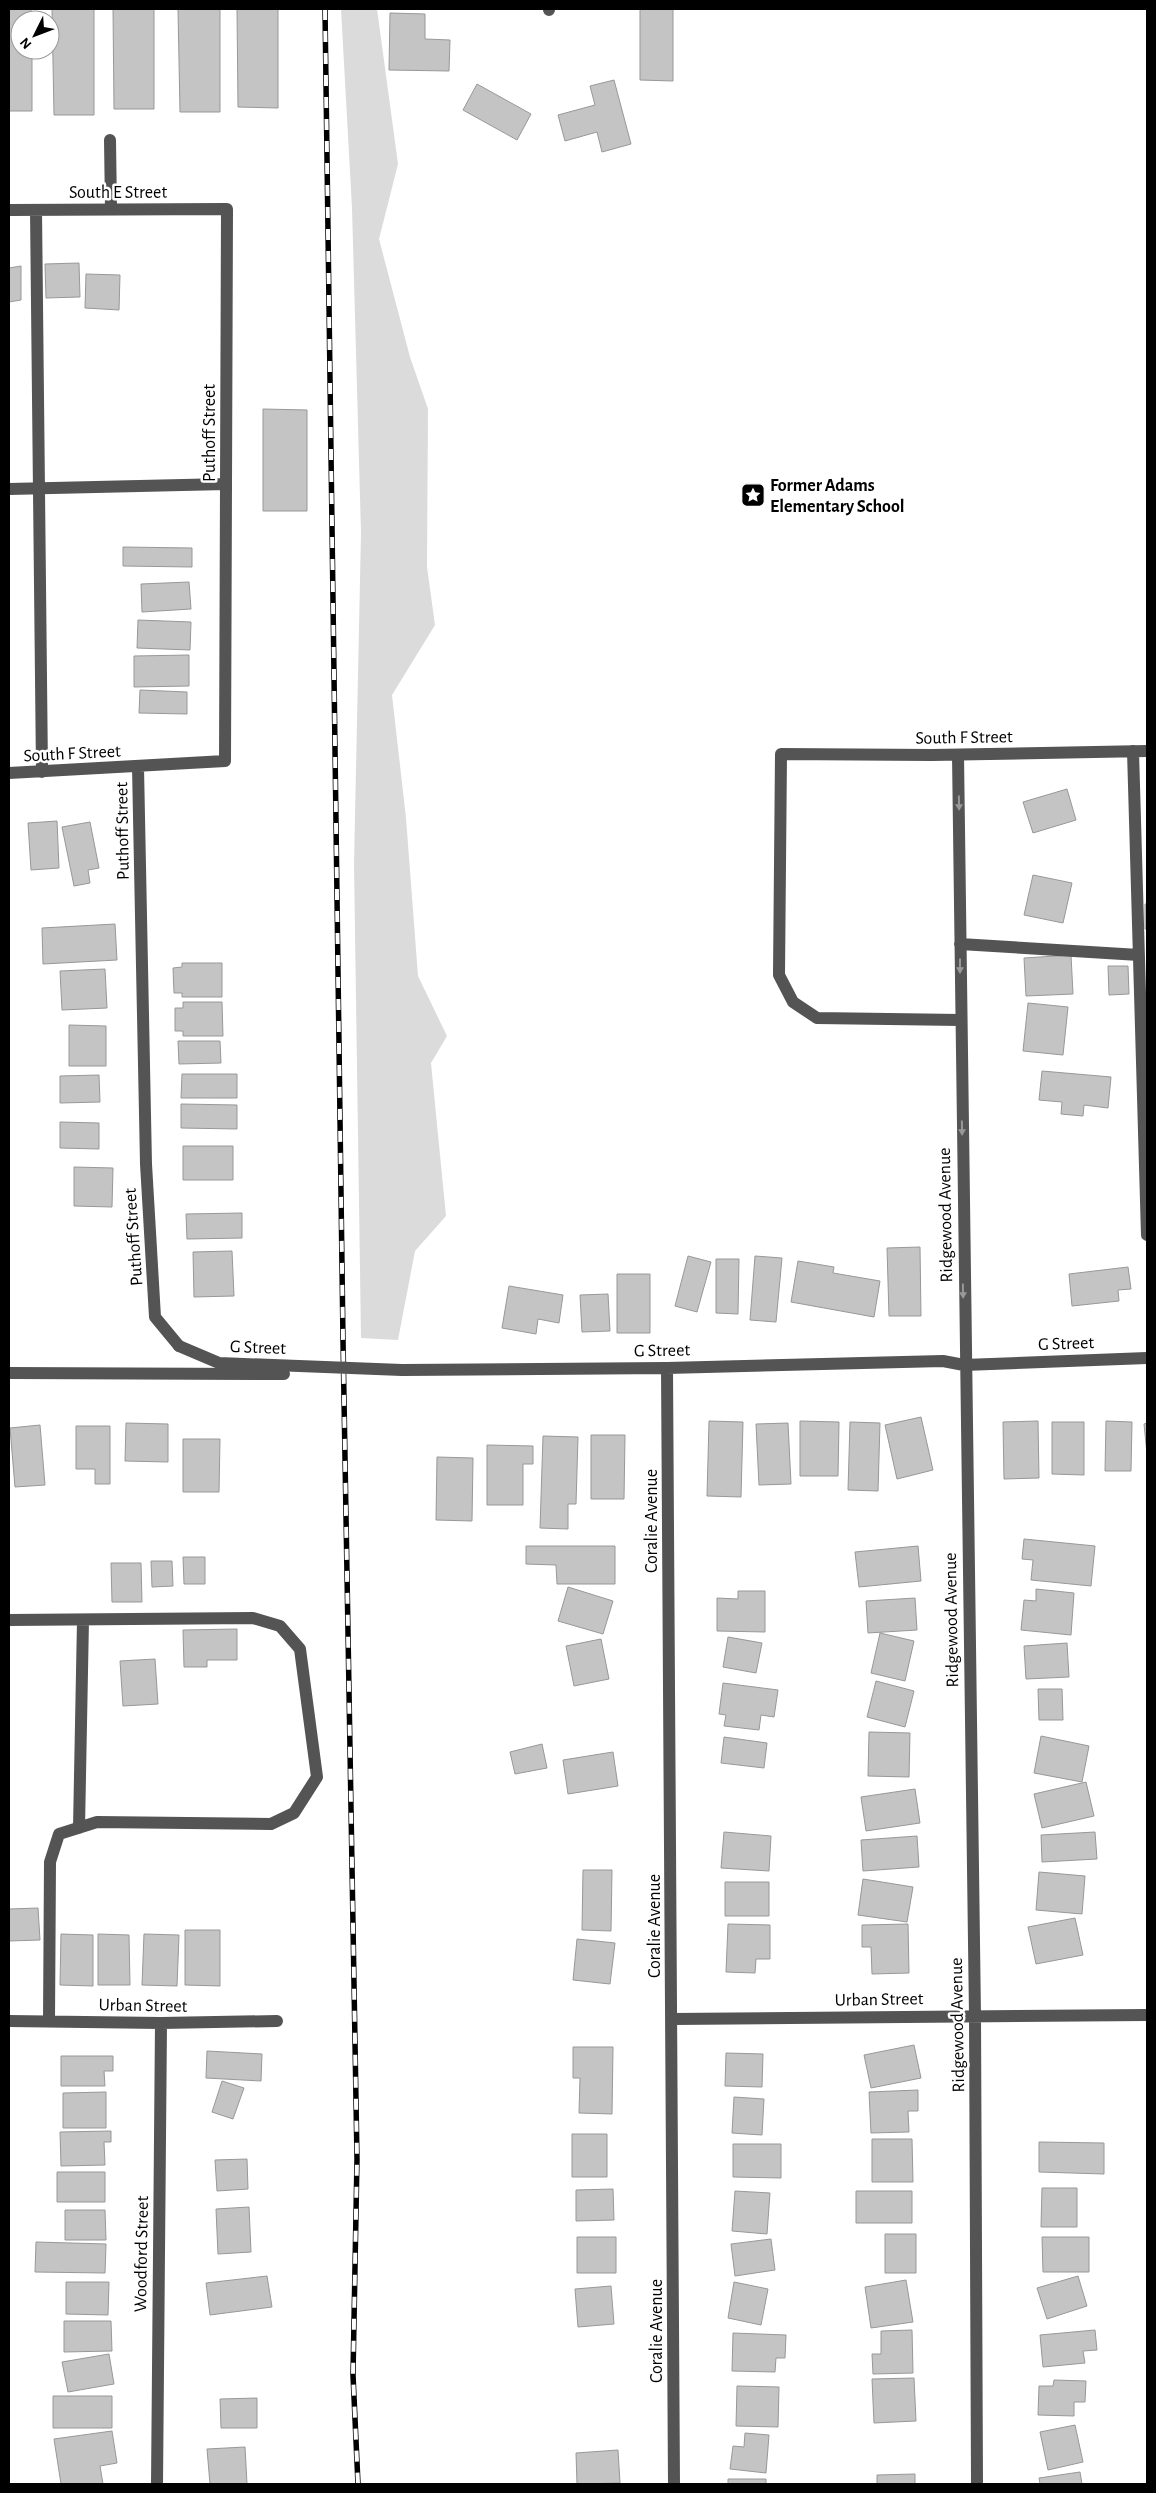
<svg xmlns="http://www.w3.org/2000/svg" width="1156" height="2493" font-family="'Alegreya Sans',sans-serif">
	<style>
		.green { fill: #dbdbdb }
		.building { fill: #c4c4c4; stroke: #989898 }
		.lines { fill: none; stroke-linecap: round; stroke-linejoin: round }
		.minor { stroke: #545454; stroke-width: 12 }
		.rail-casing { stroke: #000; stroke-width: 5.5 }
		.rail { stroke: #fff; stroke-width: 4; stroke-dasharray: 11; stroke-linecap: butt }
		.minor-bridge { stroke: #545454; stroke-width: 12 }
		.oneway { fill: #989898 }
		.labels { text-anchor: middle; stroke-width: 5; stroke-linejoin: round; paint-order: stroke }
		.street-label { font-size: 18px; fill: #000; stroke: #fff }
		.poi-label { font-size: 18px; font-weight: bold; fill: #000; stroke: #fff; text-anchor: start }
	</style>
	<rect width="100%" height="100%" fill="#fff"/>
	<path class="green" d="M 341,9 L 377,9 L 398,164 L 379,239 L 410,357 L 428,409 L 427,567 L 435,625 L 392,695 L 406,818 L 418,976 L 447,1036 L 431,1063 L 446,1216 L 415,1251 L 398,1340 L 361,1338 L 354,864 L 361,533 L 352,208 Z"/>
	<path class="building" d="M 9,9 L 31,9 L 31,20 L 20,20 L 20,50 L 32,50 L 32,111 L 9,111 Z
		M 52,9 L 94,9 L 94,115 L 54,115 Z
		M 113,9 L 154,9 L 154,109 L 114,109 Z
		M 178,9 L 220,9 L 220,112 L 180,112 Z
		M 237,9 L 278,9 L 278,108 L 238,107 Z
		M 640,9 L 673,9 L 673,81 L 640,80 Z
		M 390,13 L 425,14 L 425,39 L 450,40 L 449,71 L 389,70 Z
		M 614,80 L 631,144 L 602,152 L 597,132 L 565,141 L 558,115 L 595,105 L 590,86 Z
		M 477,84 L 531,114 L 517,140 L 463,110 Z
		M 79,263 L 80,297 L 46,298 L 45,264 Z
		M 21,266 L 21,300 L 9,302 L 9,268 Z
		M 86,274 L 120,275 L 119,310 L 85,308 Z
		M 263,409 L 307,410 L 307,511 L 263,511 Z
		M 123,547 L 192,548 L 192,567 L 123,566 Z
		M 189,582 L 191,609 L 142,612 L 141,584 Z
		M 138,620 L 191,622 L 190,650 L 137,648 Z
		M 189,655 L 189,686 L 134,687 L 134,656 Z
		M 140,690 L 187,692 L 187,714 L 139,713 Z
		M 1067,789 L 1076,820 L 1033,833 L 1023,802 Z
		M 57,821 L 59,868 L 31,870 L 28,823 Z
		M 90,822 L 99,868 L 88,870 L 90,883 L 74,886 L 62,827 Z
		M 1033,875 L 1072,883 L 1063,923 L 1024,915 Z
		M 1145,904 L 1147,904 L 1147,929 L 1145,929 Z
		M 115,924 L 117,960 L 43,964 L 42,928 Z
		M 1071,955 L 1073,994 L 1026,996 L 1024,958 Z
		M 182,963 L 222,963 L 222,997 L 182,997 L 182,993 L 174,993 L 173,968 L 182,967 Z
		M 1108,966 L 1128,966 L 1129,994 L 1109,995 Z
		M 105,969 L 107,1008 L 62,1010 L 60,971 Z
		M 183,1002 L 222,1002 L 223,1036 L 183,1036 L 183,1031 L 175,1031 L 175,1008 L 183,1008 Z
		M 1028,1003 L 1068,1007 L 1063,1055 L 1023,1051 Z
		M 69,1025 L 106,1026 L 106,1066 L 69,1066 Z
		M 178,1041 L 220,1041 L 221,1063 L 179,1064 Z
		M 1042,1071 L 1111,1077 L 1108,1108 L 1084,1105 L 1083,1116 L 1061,1114 L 1062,1102 L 1039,1100 Z
		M 182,1074 L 237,1074 L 237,1098 L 181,1098 Z
		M 99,1075 L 100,1102 L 60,1103 L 60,1076 Z
		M 181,1104 L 237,1105 L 237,1129 L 181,1128 Z
		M 60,1122 L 99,1123 L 99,1149 L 60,1148 Z
		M 183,1146 L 233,1146 L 233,1180 L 183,1180 Z
		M 74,1167 L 113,1168 L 112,1207 L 74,1206 Z
		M 242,1213 L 242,1238 L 187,1239 L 186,1214 Z
		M 920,1247 L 921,1316 L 889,1316 L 887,1248 Z
		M 232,1251 L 234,1296 L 194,1297 L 193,1252 Z
		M 688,1256 L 711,1262 L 697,1312 L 675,1306 Z
		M 755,1256 L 782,1258 L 776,1322 L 750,1320 Z
		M 716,1259 L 739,1259 L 738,1314 L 716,1313 Z
		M 798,1261 L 834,1267 L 833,1273 L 880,1281 L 874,1317 L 791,1302 Z
		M 1128,1267 L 1131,1289 L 1118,1290 L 1119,1301 L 1072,1306 L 1069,1274 Z
		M 617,1274 L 650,1274 L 650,1333 L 617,1333 Z
		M 509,1286 L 563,1295 L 559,1323 L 538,1319 L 536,1334 L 502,1328 Z
		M 608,1294 L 610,1331 L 582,1332 L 580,1295 Z
		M 921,1417 L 933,1470 L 897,1479 L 885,1425 Z
		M 709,1421 L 743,1422 L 741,1497 L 707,1496 Z
		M 800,1421 L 839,1422 L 838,1476 L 800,1476 Z
		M 1038,1421 L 1039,1478 L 1004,1479 L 1003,1422 Z
		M 1106,1421 L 1132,1422 L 1131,1471 L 1105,1471 Z
		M 850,1422 L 880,1423 L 878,1491 L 848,1490 Z
		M 1052,1422 L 1084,1422 L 1084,1475 L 1052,1474 Z
		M 126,1423 L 168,1424 L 168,1462 L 125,1461 Z
		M 788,1423 L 791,1484 L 759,1485 L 756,1424 Z
		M 1147,1423 L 1147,1454 L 1144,1424 Z
		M 40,1425 L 45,1485 L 15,1487 L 10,1428 Z
		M 76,1426 L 110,1426 L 110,1484 L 95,1484 L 95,1469 L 76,1469 Z
		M 591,1435 L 625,1435 L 624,1499 L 591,1499 Z
		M 543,1436 L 578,1437 L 576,1504 L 568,1504 L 568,1529 L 540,1528 Z
		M 183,1439 L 220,1439 L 219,1492 L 183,1492 Z
		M 487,1445 L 533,1446 L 533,1464 L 523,1464 L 523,1505 L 487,1505 Z
		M 437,1457 L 473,1458 L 472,1521 L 436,1520 Z
		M 1024,1539 L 1095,1546 L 1091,1586 L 1031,1580 L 1033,1560 L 1022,1559 Z
		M 526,1546 L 615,1546 L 615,1584 L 557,1584 L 556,1565 L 526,1564 Z
		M 918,1546 L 921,1581 L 859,1587 L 855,1552 Z
		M 183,1557 L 205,1557 L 205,1584 L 184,1584 Z
		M 151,1561 L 172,1561 L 173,1586 L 152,1587 Z
		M 111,1563 L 141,1563 L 142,1602 L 112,1602 Z
		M 568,1587 L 613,1601 L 603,1634 L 558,1621 Z
		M 1036,1589 L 1074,1593 L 1071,1635 L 1021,1630 L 1024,1600 L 1036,1601 Z
		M 738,1591 L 765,1591 L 765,1632 L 717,1631 L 717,1598 L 738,1599 Z
		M 915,1598 L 917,1630 L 868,1633 L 866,1601 Z
		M 237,1629 L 237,1660 L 207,1660 L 207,1667 L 184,1667 L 183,1630 Z
		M 880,1633 L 914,1641 L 905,1681 L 871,1673 Z
		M 728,1637 L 762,1643 L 756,1673 L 723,1667 Z
		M 601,1639 L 609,1679 L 574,1686 L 566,1646 Z
		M 1067,1643 L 1069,1677 L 1026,1679 L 1024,1646 Z
		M 155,1659 L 158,1704 L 123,1706 L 120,1661 Z
		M 876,1681 L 914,1691 L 905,1727 L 867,1717 Z
		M 723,1683 L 778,1690 L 774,1717 L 761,1715 L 759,1730 L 724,1726 L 726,1715 L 719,1714 Z
		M 1038,1689 L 1062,1689 L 1063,1720 L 1039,1720 Z
		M 869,1732 L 910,1733 L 909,1777 L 868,1776 Z
		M 1041,1736 L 1089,1746 L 1082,1782 L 1034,1773 Z
		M 724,1737 L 767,1743 L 764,1768 L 721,1763 Z
		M 542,1744 L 547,1768 L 515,1774 L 510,1752 Z
		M 613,1752 L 618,1786 L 568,1794 L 563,1760 Z
		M 1086,1782 L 1094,1816 L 1042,1828 L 1034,1794 Z
		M 915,1789 L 920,1823 L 866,1831 L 861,1797 Z
		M 724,1832 L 771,1836 L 769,1871 L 721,1868 Z
		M 1095,1832 L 1097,1859 L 1042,1862 L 1041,1835 Z
		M 917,1836 L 919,1867 L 863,1871 L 861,1840 Z
		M 583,1870 L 612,1870 L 611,1931 L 582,1930 Z
		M 1039,1872 L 1085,1876 L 1082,1914 L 1036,1910 Z
		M 863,1879 L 913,1887 L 907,1922 L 858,1915 Z
		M 725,1882 L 769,1882 L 769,1916 L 725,1916 Z
		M 38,1908 L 40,1940 L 9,1941 L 9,1909 Z
		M 1075,1918 L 1083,1955 L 1036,1964 L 1028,1927 Z
		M 728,1924 L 770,1925 L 770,1959 L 756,1959 L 755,1973 L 726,1972 Z
		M 908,1924 L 909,1973 L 872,1974 L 871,1947 L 862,1947 L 862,1925 Z
		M 185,1930 L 220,1930 L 220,1986 L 185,1985 Z
		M 61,1934 L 93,1935 L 93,1986 L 60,1985 Z
		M 98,1934 L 129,1935 L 130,1985 L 98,1985 Z
		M 144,1934 L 179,1935 L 177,1986 L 142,1985 Z
		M 577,1939 L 615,1943 L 610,1984 L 573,1980 Z
		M 914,2045 L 921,2078 L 871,2088 L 864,2055 Z
		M 573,2047 L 613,2047 L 612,2114 L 579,2113 L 580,2078 L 573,2078 Z
		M 207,2051 L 262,2054 L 261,2081 L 206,2078 Z
		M 726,2053 L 763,2054 L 762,2087 L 725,2086 Z
		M 61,2056 L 113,2056 L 113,2071 L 104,2071 L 105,2086 L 61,2086 Z
		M 222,2081 L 244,2088 L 233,2119 L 212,2112 Z
		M 918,2090 L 918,2111 L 908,2111 L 909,2132 L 871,2133 L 869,2092 Z
		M 106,2092 L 106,2128 L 63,2128 L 63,2093 Z
		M 734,2097 L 764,2099 L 762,2135 L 732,2133 Z
		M 111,2131 L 111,2142 L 104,2142 L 105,2165 L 61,2166 L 60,2132 Z
		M 572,2134 L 607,2134 L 607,2177 L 572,2177 Z
		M 872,2139 L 912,2139 L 913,2182 L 872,2182 Z
		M 1039,2142 L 1104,2143 L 1104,2174 L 1039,2172 Z
		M 733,2144 L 781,2144 L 781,2178 L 733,2177 Z
		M 247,2159 L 248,2189 L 217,2191 L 215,2160 Z
		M 57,2172 L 105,2172 L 105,2202 L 57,2202 Z
		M 1042,2188 L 1077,2188 L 1077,2227 L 1041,2227 Z
		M 613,2189 L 614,2220 L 576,2221 L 576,2190 Z
		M 735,2191 L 770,2193 L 767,2234 L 732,2231 Z
		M 856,2191 L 912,2191 L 912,2223 L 856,2223 Z
		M 249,2207 L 251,2252 L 218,2254 L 216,2209 Z
		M 65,2210 L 105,2210 L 106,2240 L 65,2240 Z
		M 885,2234 L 916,2234 L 916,2273 L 885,2273 Z
		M 577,2237 L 616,2237 L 616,2273 L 577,2273 Z
		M 1042,2237 L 1089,2237 L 1089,2272 L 1043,2272 Z
		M 771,2239 L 775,2270 L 735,2276 L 731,2244 Z
		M 36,2242 L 106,2244 L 105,2273 L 35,2272 Z
		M 267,2276 L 272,2307 L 210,2315 L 206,2283 Z
		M 1078,2276 L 1087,2306 L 1047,2319 L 1037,2288 Z
		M 906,2280 L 913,2322 L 871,2328 L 865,2287 Z
		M 66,2282 L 109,2282 L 108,2315 L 66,2314 Z
		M 734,2282 L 768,2289 L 761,2325 L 728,2318 Z
		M 611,2286 L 614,2324 L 578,2327 L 575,2289 Z
		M 64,2321 L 111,2321 L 112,2351 L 64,2352 Z
		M 912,2330 L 913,2373 L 873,2374 L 872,2354 L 881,2354 L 881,2331 Z
		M 1095,2330 L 1097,2350 L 1083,2351 L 1085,2363 L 1043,2367 L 1040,2335 Z
		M 733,2333 L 786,2335 L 785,2358 L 776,2358 L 775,2372 L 732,2371 Z
		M 109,2354 L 114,2384 L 68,2392 L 62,2362 Z
		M 914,2378 L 916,2421 L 874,2423 L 872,2379 Z
		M 1054,2380 L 1086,2381 L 1085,2402 L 1074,2402 L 1074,2416 L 1038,2415 L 1039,2386 L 1053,2386 Z
		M 737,2386 L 779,2387 L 778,2427 L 736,2426 Z
		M 53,2396 L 112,2396 L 112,2428 L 53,2428 Z
		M 257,2398 L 257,2428 L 221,2428 L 220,2399 Z
		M 1075,2425 L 1083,2462 L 1048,2470 L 1040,2432 Z
		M 112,2431 L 117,2463 L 100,2466 L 103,2484 L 61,2484 L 54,2439 Z
		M 745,2433 L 769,2435 L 766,2473 L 730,2469 L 733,2446 L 744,2447 Z
		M 245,2447 L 247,2484 L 210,2484 L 207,2449 Z
		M 618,2450 L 620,2483 L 577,2484 L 576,2453 Z
		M 1080,2472 L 1082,2484 L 1040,2484 L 1039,2478 Z
		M 915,2474 L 915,2484 L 877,2484 L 877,2475 Z
		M 728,2479 L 766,2479 L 766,2484 L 728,2484 Z"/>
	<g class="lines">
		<path class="minor" d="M 549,9 L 549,10
			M 110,140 L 111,209
			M 9,210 L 227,209 L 225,761 L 9,773
			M 36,210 L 42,772
			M 9,489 L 226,484
			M 1133,751 L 1147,1235
			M 958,755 L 975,2016 L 977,2484
			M 138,767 L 146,1164 L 155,1317 L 179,1346
			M 960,944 L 1139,955
			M 960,1020 L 817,1018 L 793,1002 L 779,975 L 781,754 L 932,755 L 1147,751
			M 667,1368 L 674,2484
			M 402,1370 L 667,1368 L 943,1361 L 964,1365 L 1147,1358
			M 9,1373 L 284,1374
			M 9,1620 L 253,1618 L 280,1626 L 300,1649 L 317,1777 L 294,1813 L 271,1824 L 97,1822 L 59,1834 L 50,1862 L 49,2020
			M 79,1828 L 83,1620
			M 672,2019 L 1147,2015
			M 9,2021 L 161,2023 L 277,2021
			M 157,2484 L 161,2023"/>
		<g class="rail-casing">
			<path id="rail" d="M 325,9 L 343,1340 L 357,2159 L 353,2375 L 358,2484"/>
		</g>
		<use href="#rail" class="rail"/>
		<path class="minor-bridge" d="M 179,1346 L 219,1363 L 402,1370"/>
	</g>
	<defs><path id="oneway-solid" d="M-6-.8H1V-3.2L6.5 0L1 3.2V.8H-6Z" transform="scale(1.25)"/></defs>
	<g class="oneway">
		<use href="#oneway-solid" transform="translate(959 803) rotate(89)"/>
		<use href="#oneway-solid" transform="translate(960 966) rotate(90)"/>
		<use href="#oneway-solid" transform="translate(962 1128) rotate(89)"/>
		<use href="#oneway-solid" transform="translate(963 1291) rotate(89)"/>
	</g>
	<defs>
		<g id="sight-square" transform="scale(1.25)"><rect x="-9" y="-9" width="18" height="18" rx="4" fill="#000" stroke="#fff"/><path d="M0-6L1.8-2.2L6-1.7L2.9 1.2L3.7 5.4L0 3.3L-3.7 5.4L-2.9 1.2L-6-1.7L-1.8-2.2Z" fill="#fff"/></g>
	</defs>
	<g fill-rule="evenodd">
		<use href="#sight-square" x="753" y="495"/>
	</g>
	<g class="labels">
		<g class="street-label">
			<text x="118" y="198">South E Street</text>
			<text transform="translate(209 433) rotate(-90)" y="6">Puthoff Street</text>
			<text transform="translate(964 737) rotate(-1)" y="6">South F Street</text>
			<text transform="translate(72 753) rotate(-3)" y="6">South F Street</text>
			<text transform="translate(122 831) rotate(-91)" y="6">Puthoff Street</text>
			<text transform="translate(945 1215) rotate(-91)" y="6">Ridgewood Avenue</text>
			<text transform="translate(133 1237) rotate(-94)" y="6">Puthoff Street</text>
			<text transform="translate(1066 1343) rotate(-2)" y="6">G Street</text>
			<text transform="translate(258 1347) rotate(2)" y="6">G Street</text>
			<text transform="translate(662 1350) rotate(-1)" y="6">G Street</text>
			<text transform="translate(651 1521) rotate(-90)" y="6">Coralie Avenue</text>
			<text transform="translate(951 1620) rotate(-91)" y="6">Ridgewood Avenue</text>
			<text transform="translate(654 1926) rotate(-90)" y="6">Coralie Avenue</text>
			<text transform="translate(879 1999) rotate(-1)" y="6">Urban Street</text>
			<text transform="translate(143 2005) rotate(1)" y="6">Urban Street</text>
			<text transform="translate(957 2025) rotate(-91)" y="6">Ridgewood Avenue</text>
			<text transform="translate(141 2254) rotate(-89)" y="6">Woodford Street</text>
			<text transform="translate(656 2331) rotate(-90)" y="6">Coralie Avenue</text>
		</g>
		<g class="poi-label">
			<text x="770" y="491">Former Adams<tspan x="770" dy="21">Elementary School</tspan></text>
		</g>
	</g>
	<rect width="1156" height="2493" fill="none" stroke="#000000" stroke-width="20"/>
	<g transform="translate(35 35) rotate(228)"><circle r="24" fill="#ffffff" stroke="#999999"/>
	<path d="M0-4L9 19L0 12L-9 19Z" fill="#000000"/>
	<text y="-8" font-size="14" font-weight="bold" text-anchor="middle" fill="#000000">N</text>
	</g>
</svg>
